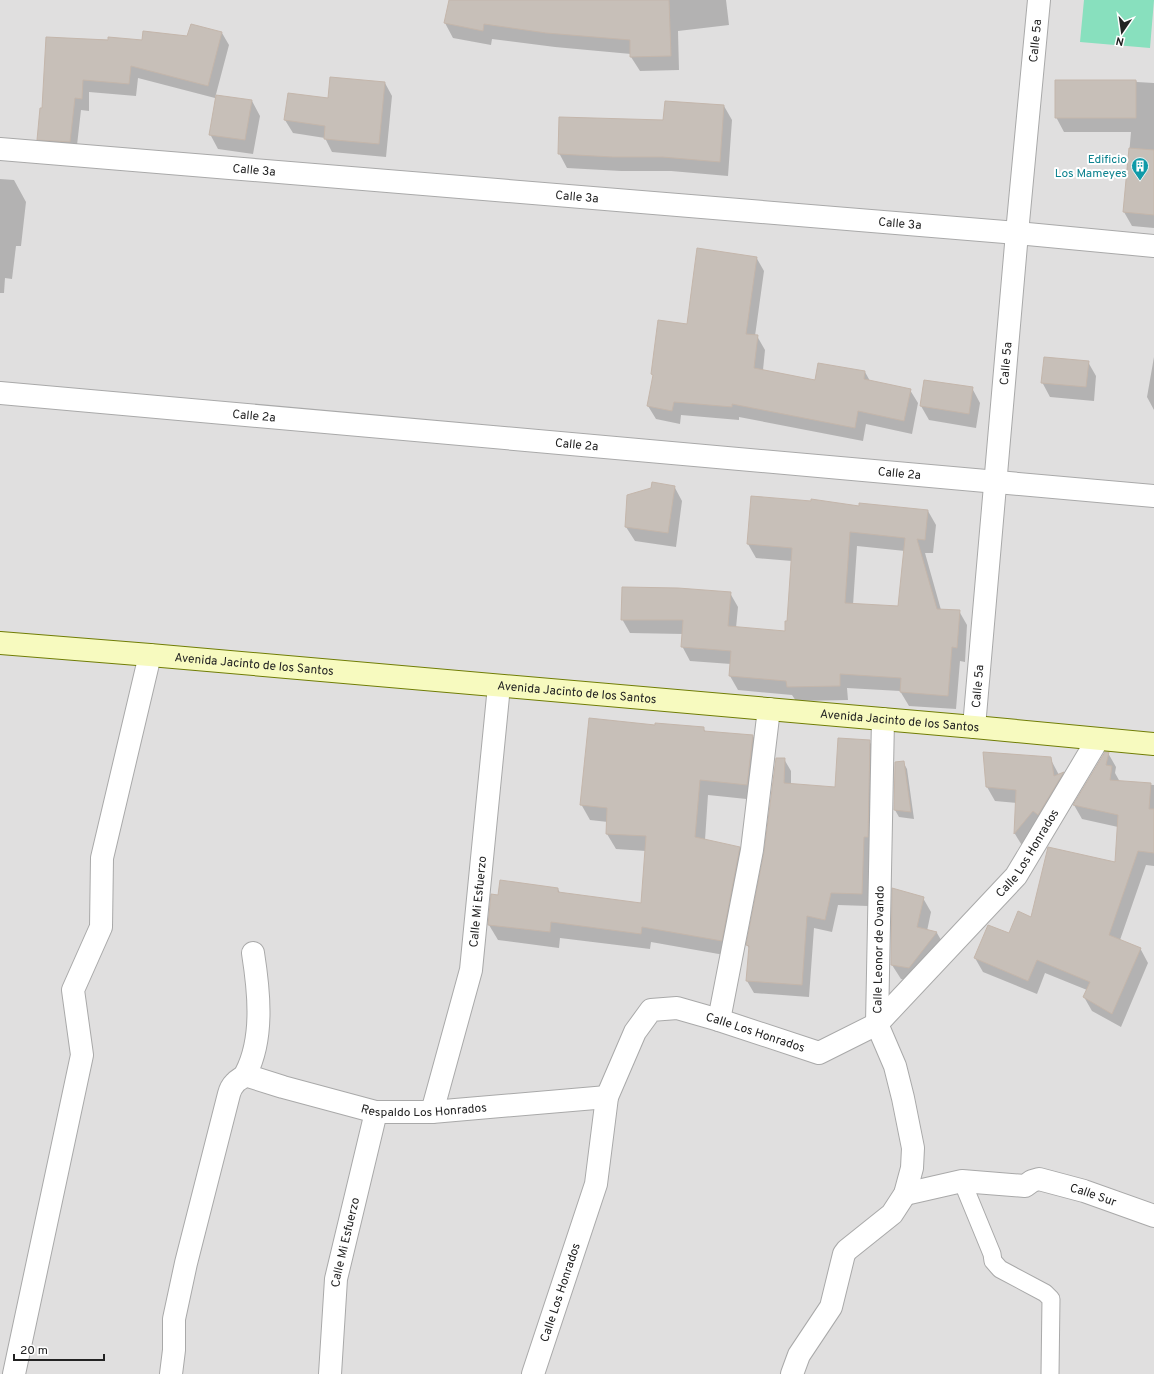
<svg xmlns="http://www.w3.org/2000/svg" width="1154" height="1374" font-family="Overpass,sans-serif">
	<style>
		.residential { fill: #e0dfdf }
		.pitch { fill: #88e0be }
		.shadow { fill: #0003; fill-rule: evenodd }
		.building { fill: #c7bfb8; stroke: #c4b6ab; fill-rule: evenodd }
		.lines { fill: none; stroke-linecap: round; stroke-linejoin: round }
		.service-casing { stroke: #a9a9a9; stroke-width: 19 }
		.minor-casing { stroke: #a9a9a9; stroke-width: 24 }
		.secondary-casing { stroke: #707d05; stroke-width: 24 }
		.service { stroke: #fff; stroke-width: 17 }
		.minor { stroke: #fff; stroke-width: 22 }
		.secondary { stroke: #f7fabf; stroke-width: 22 }
		.labels { text-anchor: middle; stroke-width: 4; stroke-linejoin: round; paint-order: stroke }
		.street-label { font-size: 12px; fill: #222; stroke: #fff }
		.culture-label { font-size: 12px; fill: #0d838f; stroke: #fff; text-anchor: end }
	</style>
	<rect width="100%" height="100%" fill="#f2efe9"/>
	<path class="residential" d="M 0,0 L 1154,0 L 1154,1374 L 0,1374 Z"/>
	<path class="pitch" d="M 1084,0 L 1154,0 L 1150,48 L 1080,42 Z"/>
	<path class="shadow" d="M 450,0 L 726,0 L 729,25 L 678,31 L 679,70 L 640,71 L 631,57 L 631,54 L 555,47 L 492,39 L 491,45 L 453,38 L 445,23 Z
		M 222,33 L 229,45 L 215,98 L 138,78 L 136,96 L 89,92 L 89,111 L 81,110 L 76,154 L 45,152 L 38,139 L 43,109 L 47,38 L 143,41 Z
		M 1136,81 L 1137,82 L 1154,83 L 1154,228 L 1132,226 L 1124,212 L 1131,132 L 1064,132 L 1056,117 Z
		M 385,83 L 392,96 L 386,157 L 332,152 L 325,138 L 293,133 L 285,120 L 328,100 Z
		M 252,101 L 260,116 L 253,154 L 218,149 L 210,134 Z
		M 724,106 L 732,120 L 728,176 L 671,171 L 621,171 L 567,168 L 559,153 L 664,121 Z
		M 0,179 L 14,180 L 26,202 L 21,246 L 16,246 L 12,279 L 5,278 L 4,293 L 0,293 Z
		M 756,257 L 764,271 L 755,336 L 757,336 L 765,350 L 763,370 L 816,381 L 865,372 L 870,381 L 910,390 L 918,403 L 912,434 L 866,424 L 863,441 L 739,417 L 739,420 L 681,415 L 680,424 L 656,419 L 648,406 L 654,376 L 652,374 L 688,325 Z
		M 1154,357 L 1154,410 L 1147,397 Z
		M 1088,362 L 1096,376 L 1094,401 L 1050,397 L 1042,382 Z
		M 972,388 L 980,403 L 976,428 L 929,420 L 921,406 Z
		M 674,486 L 682,501 L 676,547 L 635,541 L 626,527 Z
		M 860,507 L 928,511 L 936,525 L 933,553 L 925,553 L 941,610 L 959,611 L 967,625 L 965,662 L 960,661 L 956,709 L 909,706 L 900,691 L 847,688 L 848,700 L 796,701 L 792,695 L 738,690 L 730,676 L 731,664 L 690,661 L 682,646 L 683,634 L 630,633 L 622,619 L 730,593 L 738,607 L 736,628 L 786,632 L 788,622 L 792,561 L 756,558 L 748,544 ZM 857,546 L 905,551 L 899,607 L 853,605 Z
		M 656,726 L 703,728 L 706,732 L 753,736 L 762,752 L 756,800 L 708,795 L 705,840 L 739,848 L 748,864 L 730,956 L 651,942 L 650,949 L 560,938 L 559,948 L 498,940 L 489,925 L 558,889 L 560,893 L 642,904 L 646,851 L 616,849 L 607,834 L 608,822 L 590,820 L 581,804 Z
		M 869,741 L 877,753 L 868,906 L 838,905 L 832,932 L 814,928 L 809,997 L 754,993 L 747,981 L 750,950 L 747,945 L 784,759 L 791,771 L 791,785 L 836,789 Z
		M 1108,753 L 1116,767 L 1115,773 L 1120,782 L 1154,785 L 1154,866 L 1146,865 L 1120,940 L 1140,948 L 1148,963 L 1121,1027 L 1092,1011 L 1084,997 L 1087,990 L 1045,973 L 1037,994 L 983,972 L 975,958 L 1116,863 L 1118,827 L 1082,819 L 1074,805 Z
		M 1050,758 L 1059,775 L 1063,773 L 1071,787 L 1023,847 L 1015,834 L 1017,803 L 995,801 L 987,787 Z
		M 903,762 L 907,769 L 914,819 L 899,817 L 895,810 Z
		M 923,898 L 931,912 L 927,931 L 937,933 L 945,947 L 917,982 L 901,979 L 892,965 Z"/>
	<path class="building" d="M 449,0 L 669,0 L 671,56 L 630,57 L 630,40 L 546,33 L 484,24 L 483,31 L 444,23 Z
		M 191,24 L 222,32 L 208,86 L 131,66 L 129,84 L 83,80 L 82,99 L 75,98 L 70,142 L 37,140 L 40,108 L 42,108 L 46,37 L 108,40 L 108,37 L 142,40 L 143,31 L 187,36 Z
		M 330,77 L 385,82 L 379,144 L 324,139 L 325,126 L 284,120 L 288,93 L 328,98 Z
		M 1055,80 L 1136,80 L 1136,118 L 1055,118 Z
		M 216,95 L 252,100 L 245,140 L 209,135 Z
		M 665,101 L 724,105 L 720,162 L 662,157 L 612,157 L 558,154 L 559,117 L 663,120 Z
		M 1129,148 L 1154,150 L 1154,215 L 1123,212 Z
		M 697,248 L 757,257 L 746,334 L 758,335 L 754,368 L 815,380 L 818,363 L 865,371 L 864,379 L 911,389 L 904,421 L 858,411 L 855,428 L 732,404 L 732,407 L 674,402 L 672,411 L 647,406 L 653,375 L 651,374 L 658,320 L 687,324 Z
		M 1044,357 L 1089,361 L 1086,387 L 1041,383 Z
		M 924,380 L 973,387 L 969,414 L 920,406 Z
		M 652,482 L 675,486 L 668,533 L 625,527 L 627,495 L 651,488 Z
		M 751,496 L 811,501 L 811,499 L 859,506 L 859,503 L 928,510 L 925,540 L 917,539 L 937,609 L 960,610 L 957,648 L 952,647 L 948,696 L 900,692 L 901,678 L 840,674 L 840,686 L 787,687 L 786,681 L 729,676 L 731,651 L 681,647 L 683,620 L 621,620 L 622,587 L 678,588 L 731,592 L 728,626 L 785,631 L 785,621 L 787,621 L 792,548 L 747,544 ZM 850,532 L 905,538 L 898,606 L 845,603 Z
		M 589,718 L 655,725 L 655,723 L 704,727 L 704,731 L 753,735 L 747,785 L 700,780 L 695,837 L 740,847 L 722,941 L 642,927 L 641,934 L 551,922 L 550,932 L 488,925 L 491,894 L 498,895 L 500,880 L 558,888 L 558,892 L 641,903 L 646,836 L 606,834 L 607,808 L 580,805 Z
		M 838,738 L 870,740 L 868,837 L 864,837 L 862,894 L 831,893 L 825,920 L 807,916 L 802,985 L 746,981 L 749,946 L 746,945 L 764,852 L 776,758 L 785,758 L 784,783 L 835,787 Z
		M 983,752 L 1051,757 L 1054,776 L 1064,772 L 1038,815 L 1033,811 L 1014,834 L 1016,790 L 986,787 Z
		M 1105,752 L 1109,752 L 1106,765 L 1112,766 L 1110,780 L 1151,783 L 1149,809 L 1154,809 L 1154,853 L 1138,851 L 1109,935 L 1141,948 L 1112,1014 L 1083,997 L 1090,982 L 1037,960 L 1028,981 L 974,958 L 988,925 L 1009,933 L 1018,911 L 1031,917 L 1048,847 L 1115,862 L 1118,815 L 1073,805 Z
		M 904,761 L 911,812 L 894,810 L 895,762 Z
		M 892,888 L 924,897 L 917,927 L 937,932 L 909,968 L 891,965 Z"/>
	<g class="lines">
		<g class="service-casing">
			<path id="service" d="M 962,1181 L 992,1254 L 993,1261 L 1000,1269 L 1045,1293 L 1051,1299 L 1050,1374"/>
		</g>
		<g class="minor-casing">
			<g id="minor">
				<path id="s1" d="M 0,149 L 1017,233 L 1154,246"/>
				<path id="s2" d="M 0,393 L 1154,496"/>
				<path id="s3" d="M 974,727 L 1017,233 L 1039,0"/>
				<path d="M 719,1020 L 752,850 L 769,709"/>
				<path id="s4" d="M 245,1075 L 283,1087 L 376,1112 L 432,1112 L 607,1097"/>
				<path id="s5" d="M 432,1112 L 471,970 L 499,686"/>
				<path id="s6" d="M 905,1194 L 962,1181 L 1025,1186 L 1032,1181 L 1039,1179 L 1084,1191 L 1154,1216"/>
				<path d="M 14,1374 L 82,1055 L 73,990 L 101,927 L 102,858 L 150,655"/>
				<path d="M 171,1374 L 174,1350 L 174,1319 L 186,1263 L 229,1094 C 230,1090 232,1086 235,1083 C 238,1079 244,1078 246,1073 C 264,1038 259,991 253,953"/>
				<path id="s7" d="M 330,1374 L 336,1279 L 376,1112"/>
				<path id="s8" d="M 533,1374 L 596,1184 L 607,1097 L 635,1032 L 651,1010 L 677,1008 L 719,1020 L 819,1053 L 877,1024 L 1016,876 L 1098,739"/>
				<path id="s9" d="M 792,1374 L 799,1355 L 831,1307 L 844,1254 L 847,1250 L 892,1214 L 905,1194 L 912,1168 L 913,1148 L 903,1098 L 895,1066 L 877,1024 L 883,719"/>
			</g>
		</g>
		<g class="secondary-casing">
			<g id="secondary">
				<path id="s10" d="M 0,643 L 150,655 L 974,727 L 1154,744"/>
			</g>
		</g>
		<use href="#service" class="service"/>
		<use href="#minor" class="minor"/>
		<use href="#secondary" class="secondary"/>
	</g>
	<defs>
		<g id="building-pin" transform="scale(0.9)"><path d="M0 17L-7.5 6A9.5 9.5 0 1 1 7.5 6Z" fill="#0f9aa8" stroke="#fff"/><path d="M-4-6H4V6H1V3H-1V6H-4ZM-2.5-4.3h1.7v1.8h-1.7ZM.8-4.3h1.7v1.8H.8ZM-2.5-1h1.7V.8h-1.7ZM.8-1h1.7V.8H.8Z" fill="#fff"/></g>
	</defs>
	<g fill-rule="evenodd">
		<use href="#building-pin" x="1140" y="166"/>
	</g>
	<g class="labels">
		<g class="street-label">
			<text dy="4" stroke="none"><textPath href="#s3" startOffset="689">Calle 5a</textPath></text>
			<text dy="4" stroke="none"><textPath href="#s1" startOffset="255">Calle 3a</textPath></text>
			<text dy="4" stroke="none"><textPath href="#s1" startOffset="579">Calle 3a</textPath></text>
			<text dy="4" stroke="none"><textPath href="#s1" startOffset="903">Calle 3a</textPath></text>
			<text dy="4" stroke="none"><textPath href="#s3" startOffset="365">Calle 5a</textPath></text>
			<text dy="4" stroke="none"><textPath href="#s2" startOffset="255">Calle 2a</textPath></text>
			<text dy="4" stroke="none"><textPath href="#s2" startOffset="579">Calle 2a</textPath></text>
			<text dy="4" stroke="none"><textPath href="#s2" startOffset="903">Calle 2a</textPath></text>
			<text dy="4" stroke="none"><textPath href="#s10" startOffset="255">Avenida Jacinto de los Santos</textPath></text>
			<text dy="4" stroke="none"><textPath href="#s3" startOffset="41">Calle 5a</textPath></text>
			<text dy="4" stroke="none"><textPath href="#s10" startOffset="579">Avenida Jacinto de los Santos</textPath></text>
			<text dy="4" stroke="none"><textPath href="#s10" startOffset="903">Avenida Jacinto de los Santos</textPath></text>
			<text dy="4" stroke="none"><textPath href="#s8" startOffset="854">Calle Los Honrados</textPath></text>
			<text dy="4" stroke="none"><textPath href="#s5" startOffset="216">Calle Mi Esfuerzo</textPath></text>
			<text dy="4" stroke="none"><textPath href="#s9" startOffset="470">Calle Leonor de Ovando</textPath></text>
			<text dy="4" stroke="none"><textPath href="#s8" startOffset="494">Calle Los Honrados</textPath></text>
			<text dy="4" stroke="none"><textPath href="#s4" startOffset="184">Respaldo Los Honrados</textPath></text>
			<text dy="4" stroke="none"><textPath href="#s6" startOffset="194">Calle Sur</textPath></text>
			<text dy="4" stroke="none"><textPath href="#s7" startOffset="133">Calle Mi Esfuerzo</textPath></text>
			<text dy="4" stroke="none"><textPath href="#s8" startOffset="86">Calle Los Honrados</textPath></text>
		</g>
		<g class="culture-label">
			<text x="1127" y="163">Edificio<tspan x="1127" dy="14">Los Mameyes</tspan></text>
		</g>
	</g>
	<g transform="translate(1122 32) rotate(193)" stroke="#ffffff" stroke-width="3" paint-order="stroke">
	<path d="M0-3L7 15L0 10L-7 15Z" fill="#222222"/>
	<text y="-6" font-size="11" font-weight="bold" text-anchor="middle" fill="#222222">N</text>
	</g>
	<path d="M14 1354v6h90v-6" fill="none" stroke="#222222" stroke-width="2"/>
	<text x="20" y="1354" font-size="12" fill="#222222" stroke="#ffffff" stroke-width="3" paint-order="stroke">20 m</text>
</svg>
